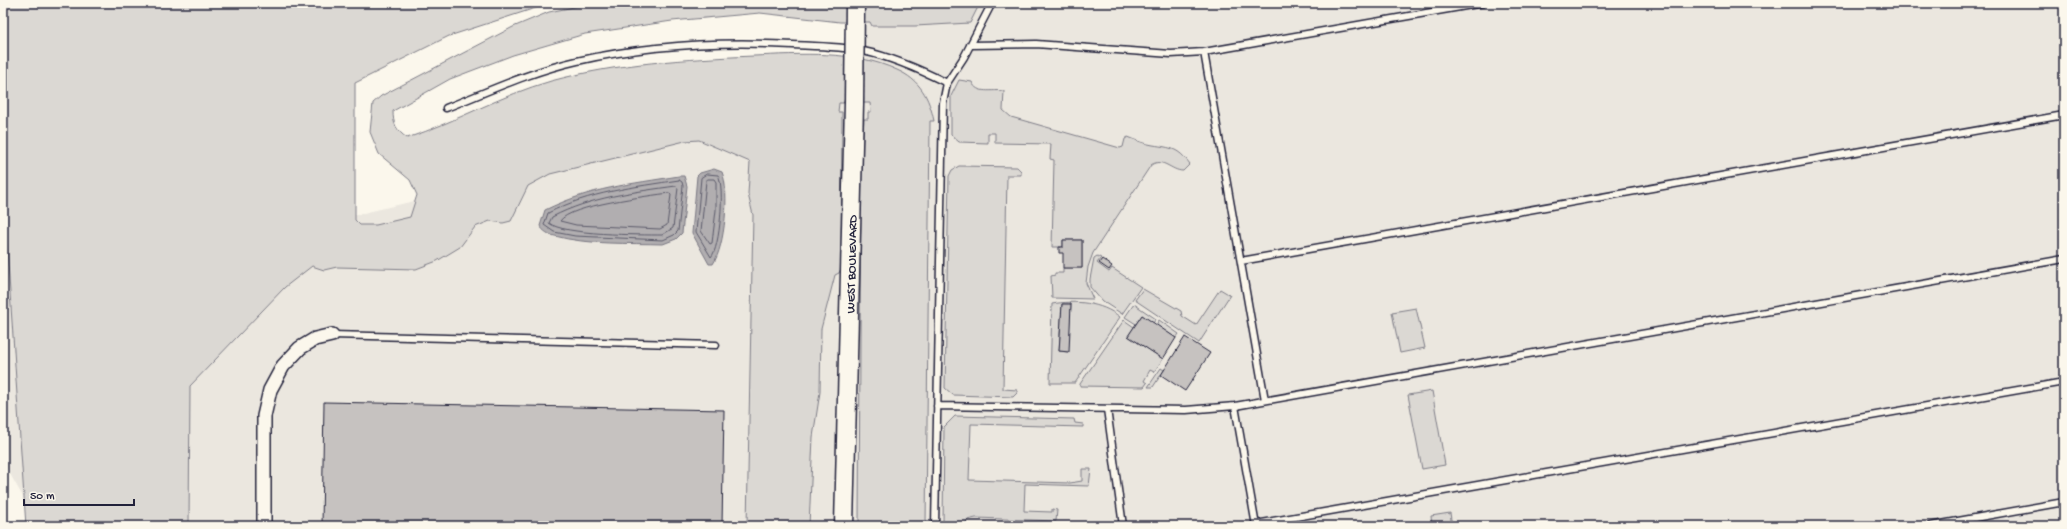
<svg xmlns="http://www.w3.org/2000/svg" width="2067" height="529" font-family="'Gochi Hand',sans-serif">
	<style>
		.built { fill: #ebe7df }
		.green { fill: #dbd8d3; stroke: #7e7d87; fill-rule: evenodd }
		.water { fill: #b1aeb0; stroke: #787681 }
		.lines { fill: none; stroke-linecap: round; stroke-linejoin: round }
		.shore { stroke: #5b5a6a; stroke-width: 1 }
		.building { fill: #c6c2c0; stroke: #22223b }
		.lane-casing { stroke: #22223b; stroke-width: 9 }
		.street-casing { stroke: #22223b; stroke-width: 16 }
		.secondary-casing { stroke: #22223b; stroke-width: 21 }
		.lane { stroke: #fbf7ec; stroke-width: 6 }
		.street { stroke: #fbf7ec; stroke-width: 13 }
		.secondary { stroke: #fbf7ec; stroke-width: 18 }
		.secondary-bridge-casing { stroke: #22223b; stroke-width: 21; stroke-linecap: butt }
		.secondary-bridge { stroke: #fbf7ec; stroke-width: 18 }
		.labels { text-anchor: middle; stroke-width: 3; stroke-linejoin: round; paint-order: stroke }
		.street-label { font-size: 13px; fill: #22223b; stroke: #fbf7ec }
	</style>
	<rect width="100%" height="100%" fill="#fbf7ec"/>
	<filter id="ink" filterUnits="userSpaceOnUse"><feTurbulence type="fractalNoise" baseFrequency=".025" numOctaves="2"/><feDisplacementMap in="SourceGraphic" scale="8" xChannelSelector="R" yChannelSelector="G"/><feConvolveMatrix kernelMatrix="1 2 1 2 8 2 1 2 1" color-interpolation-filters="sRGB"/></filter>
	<g filter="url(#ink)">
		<path class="built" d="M 853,3 L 2064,3 L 2064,526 L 40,526 L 3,462 L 3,299 L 850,97 Z"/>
		<path class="green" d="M 3,3 L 551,3 L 449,36 L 355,83 L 355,220 L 360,225 L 376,225 L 410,217 L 417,195 L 410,180 L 379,154 L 370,132 L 373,103 L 381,96 L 513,27 L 549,12 L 594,3 L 980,3 L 970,23 L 915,26 L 872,26 L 870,22 L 840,22 L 760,13 L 672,21 L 585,34 L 513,55 L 450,79 L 393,111 C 393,124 396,130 407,138 C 456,122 501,95 551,81 C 618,63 685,59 754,56 C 800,54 854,50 897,70 C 920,80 929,97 934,121 L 930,121 L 926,526 L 859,526 L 861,170 L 864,119 L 868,119 L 868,112 L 871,112 L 870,103 L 839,103 L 838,112 L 842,112 L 841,268 L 839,273 L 835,275 L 821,329 L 820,392 L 813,437 L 809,526 L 747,526 L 753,215 L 748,194 L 750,162 L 699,140 L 685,141 L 550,174 L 528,186 L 511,221 L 503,223 L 490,221 L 475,227 L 460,247 L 437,261 L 416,269 L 337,267 L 324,270 L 312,266 L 285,287 L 190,386 L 189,526 L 26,526 L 5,219 L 3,218 Z
			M 959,80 L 972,82 C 977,95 992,89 1004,91 L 1003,110 L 1011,117 L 1120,148 L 1123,147 L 1125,139 L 1128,137 C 1136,140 1145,144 1153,145 C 1172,148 1178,148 1190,164 L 1183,171 C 1171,171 1163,157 1151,165 L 1093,253 L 1088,267 L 1086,283 L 1093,299 L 1052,298 L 1051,276 L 1055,275 L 1055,273 L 1063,273 L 1063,268 L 1082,268 L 1082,240 L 1063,240 L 1063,247 L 1052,247 L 1054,160 L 1050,159 L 1051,144 L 995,143 L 995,133 L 988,133 L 988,143 L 959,142 L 951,135 L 951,96 Z
			M 959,166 L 1017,167 L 1021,171 L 1021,175 L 1007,175 L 1003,389 L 1017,390 L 1017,393 L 1013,397 L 953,395 L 945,388 L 949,176 L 952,170 Z
			M 1097,256 L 1101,258 L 1097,263 L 1109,272 L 1112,268 L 1141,287 L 1122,314 L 1102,301 L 1090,287 L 1090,279 L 1094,258 Z
			M 1143,289 L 1181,311 L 1182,316 L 1196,325 L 1220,289 L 1230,295 L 1199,343 L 1135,300 Z
			M 1052,304 C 1075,300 1101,302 1120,317 L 1075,383 L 1050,383 ZM 1062,304 L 1071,304 L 1068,352 L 1059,351 Z
			M 1134,304 L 1156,319 L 1153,323 L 1142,315 L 1136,324 L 1125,317 Z
			M 1416,308 L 1425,348 L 1400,353 L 1392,312 Z
			M 1124,320 L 1134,327 L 1128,336 L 1163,359 L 1154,372 L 1150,370 L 1144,381 L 1147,383 L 1144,387 L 1080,386 L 1080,384 Z
			M 1159,320 L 1179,334 L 1176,338 L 1156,325 Z
			M 1161,368 L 1164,370 L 1153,387 L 1148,387 Z
			M 1432,391 L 1445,465 L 1422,469 L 1408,395 Z
			M 955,416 L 1074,419 L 1075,423 L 1083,424 L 1083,427 L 971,424 L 969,480 L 1070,483 L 1082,481 L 1082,469 L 1091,469 L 1089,486 L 1025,484 L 1024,511 L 1052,512 L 1052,509 L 1057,510 L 1056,521 L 976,518 L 967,520 L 966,526 L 943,526 L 944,427 Z
			M 1450,513 L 1452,526 L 1432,526 L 1431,516 Z"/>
		<path class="water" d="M 714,169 L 722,172 C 730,192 725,246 713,264 L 709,264 L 692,233 L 697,176 L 700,173 Z
			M 679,176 L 684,176 L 687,186 L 682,233 L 676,239 L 663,244 C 630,243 587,245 555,236 C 549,235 543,231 540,226 L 545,210 C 590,188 630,184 679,176 Z"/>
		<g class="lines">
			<path class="shore" d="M 707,174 L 718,175 C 725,186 720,249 711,257 L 696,232 L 701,178 Z
				M 708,179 L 714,179 L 716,182 L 716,210 L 712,243 L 710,244 L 701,231 L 706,181 Z
				M 679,180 L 682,182 L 683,186 L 678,231 L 674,235 L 663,240 L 575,236 L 554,232 L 544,225 L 548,213 C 589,192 634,187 679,180 Z
				M 676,186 L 678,188 L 673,228 L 662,235 C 640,235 563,235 549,223 L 552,217 C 591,197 633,192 676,186 Z
				M 669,193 L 671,195 L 667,225 L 660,229 L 576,225 L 560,221 C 570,205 649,196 669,193 Z"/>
		</g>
		<path class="building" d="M 1063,240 L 1082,240 L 1082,268 L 1063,268 L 1063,253 L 1059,253 L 1059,247 L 1063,247 Z
			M 1102,259 L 1112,266 L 1109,270 L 1099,263 Z
			M 1062,304 L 1071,304 L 1069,352 L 1059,351 Z
			M 1142,315 L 1176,338 L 1163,359 L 1128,336 Z
			M 1185,337 L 1210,353 L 1185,391 L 1161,375 Z
			M 324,402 L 724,410 L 722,526 L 322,526 Z"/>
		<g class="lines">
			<g class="lane-casing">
				<path id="lane" d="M 970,45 L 1036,44 L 1171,54 L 1204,52
					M 446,108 C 489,91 532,71 577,61 C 648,45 721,41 793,45 C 817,46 840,46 863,51 C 892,57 921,70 947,83
					M 1241,261 L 2064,115
					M 332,335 L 716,345
					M 1265,400 L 1204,52 L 1483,3
					M 937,406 L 1186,410 L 1235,406
					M 1107,409 L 1123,526
					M 1256,524 L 2064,382
					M 935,526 L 943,103 L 947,83 L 964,57 L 992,3
					M 1256,526 L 1235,406 L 2064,259
					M 1930,526 L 2064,502"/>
			</g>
			<g class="street-casing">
				<path id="street" d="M 264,526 L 264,416 L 270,390 L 283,366 L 300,348 L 315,339 L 332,335"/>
			</g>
			<g class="secondary-casing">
				<g id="secondary">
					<path id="s1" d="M 844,526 L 854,103"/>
				</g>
			</g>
			<use href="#lane" class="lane"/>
			<use href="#street" class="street"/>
			<use href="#secondary" class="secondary"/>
			<g class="secondary-bridge-casing">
				<path id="secondary-bridge" d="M 854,103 L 855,3"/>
			</g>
			<use href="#secondary-bridge" class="secondary-bridge"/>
		</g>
	</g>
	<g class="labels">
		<g class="street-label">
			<text dy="5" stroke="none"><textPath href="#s1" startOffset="262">WEST BOULEVARD</textPath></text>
		</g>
	</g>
	<rect width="2067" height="529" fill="none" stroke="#fbf7ec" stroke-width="16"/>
	<rect x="8" y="8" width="2051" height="513" fill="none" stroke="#22223b" stroke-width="1.5" filter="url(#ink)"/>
	<path d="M24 499v6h110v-6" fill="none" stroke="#22223b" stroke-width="2"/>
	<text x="30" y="499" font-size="12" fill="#22223b" stroke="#fbf7ec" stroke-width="3" paint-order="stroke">50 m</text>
</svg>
